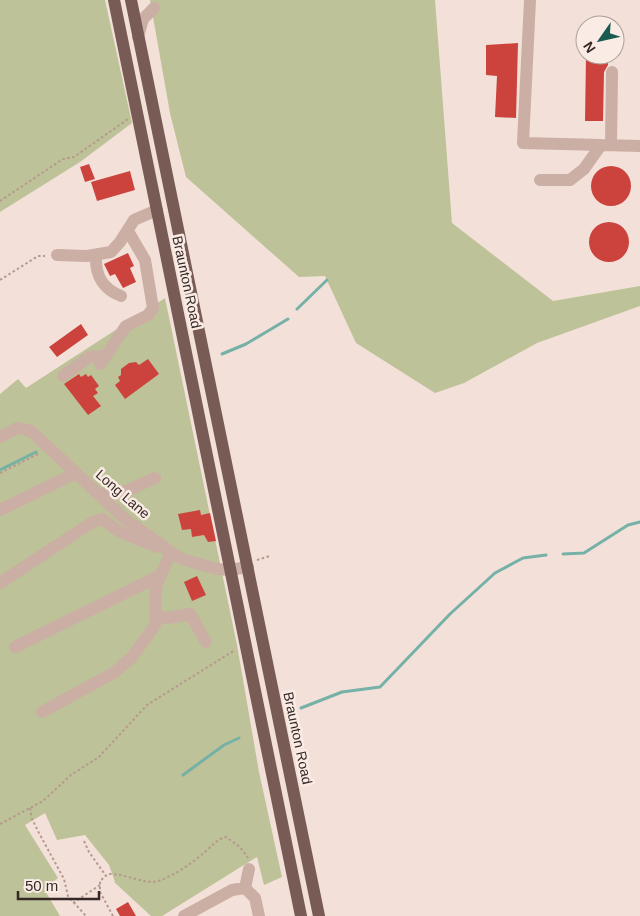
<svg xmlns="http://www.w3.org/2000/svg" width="640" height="916" font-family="Arial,sans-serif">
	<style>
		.green { fill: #bdc298 }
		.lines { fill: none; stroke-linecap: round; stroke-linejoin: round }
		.stream { stroke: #76b1a8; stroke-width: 3 }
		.building { fill: #cc433d }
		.path { stroke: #b7988f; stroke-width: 2; stroke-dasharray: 2.5 2.5; stroke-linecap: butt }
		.minor { stroke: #cbaea4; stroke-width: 12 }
		.major { stroke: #795b56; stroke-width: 12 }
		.labels { text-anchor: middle; stroke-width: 5; stroke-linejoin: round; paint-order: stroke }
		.street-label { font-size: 14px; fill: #362826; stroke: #faece5 }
	</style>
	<rect width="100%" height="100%" fill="#f3e1d9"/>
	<path class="green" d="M 0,0 L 105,0 L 132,123 L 80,162 L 0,212 Z
		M 150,0 L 435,0 L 452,223 L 553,301 L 640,286 L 640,306 L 537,343 L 464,383 L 435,393 L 356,343 L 325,276 L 299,277 L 186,177 L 170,113 Z
		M 165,298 L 237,645 L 259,772 L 282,877 L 264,885 L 257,857 L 162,916 L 151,916 L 114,882 L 115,882 L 109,865 L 85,835 L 57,840 L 45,813 L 25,825 L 58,878 L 44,889 L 60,916 L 0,916 L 0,394 L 18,379 L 26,388 Z"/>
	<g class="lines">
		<path class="stream" d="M 297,309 L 327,280
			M 222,354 L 246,344 L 288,319
			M 0,470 L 36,452
			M 563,554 L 584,553 L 628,525 L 640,522
			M 301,708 L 342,692 L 380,687 L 450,614 L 495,573 L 523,558 L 546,555
			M 183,775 L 224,745 L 239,738"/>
	</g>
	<path class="building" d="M 518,43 L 516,118 L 495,117 L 497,76 L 486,75 L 486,45 Z
		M 586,55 L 608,55 L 608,65 L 604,72 L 603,121 L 585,121 Z
		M 89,164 L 95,179 L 85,182 L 80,167 Z
		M591 186a20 20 0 1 1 40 0a20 20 0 1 1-40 0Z
		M 130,171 L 135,190 L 97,201 L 91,182 Z
		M589 242a20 20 0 1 1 40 0a20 20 0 1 1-40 0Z
		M 128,253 L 134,266 L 130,268 L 136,282 L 123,288 L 115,274 L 110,276 L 104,264 Z
		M 81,324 L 88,335 L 57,357 L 49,347 Z
		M 148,359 L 159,374 L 125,399 L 115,385 L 120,381 L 118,377 L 121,375 L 121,369 L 129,363 L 136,362 L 139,365 Z
		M 79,374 L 81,377 L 86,374 L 88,377 L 91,375 L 99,386 L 95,389 L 98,393 L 93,396 L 101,406 L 88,415 L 64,384 Z
		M 200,510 L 201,515 L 210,513 L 216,541 L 208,542 L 204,535 L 192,537 L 191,529 L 182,530 L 178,514 Z
		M 197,576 L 206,595 L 192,601 L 184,582 Z
		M 128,902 L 136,916 L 120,916 L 116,909 Z"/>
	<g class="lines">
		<path class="path" d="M 0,201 L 63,159 L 74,157 L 128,119
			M 0,280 L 38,256 L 45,256
			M 0,473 L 38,454
			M 257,560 L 270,556
			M 30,808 L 32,819 L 39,833 L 64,879 L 68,896 L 86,916
			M 0,824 L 43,801 L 71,775 L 99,757 L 147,705 L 235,650
			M 84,841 L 89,852 L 106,876
			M 73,903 L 100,885
			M 113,916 L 100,892 L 100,881 L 108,874 C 125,873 144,885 158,881 C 174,876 192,863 205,852 C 212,846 217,839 226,837 L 240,847 L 248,858"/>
		<path class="minor" d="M 530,0 L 523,143 L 640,146
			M 138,37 L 143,19 L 154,8
			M 611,145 L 612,72
			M 540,180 L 570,180 L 584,169 L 601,145
			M 57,255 L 87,256 L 111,252 L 120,242 L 134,220 L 157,210
			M 96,255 C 95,274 101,288 121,296
			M 100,364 L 126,326 L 148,315 L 153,308 L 145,260 L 128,231
			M 63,376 L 89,357 L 106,356
			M 0,437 L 17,428 L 31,431 L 126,520 L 171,552 L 182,559 L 217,569 L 229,570 L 248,567
			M 101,495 L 126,491 L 155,478
			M 0,510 L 76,473
			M 0,583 L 91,523 L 102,519 L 120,532 L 157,547
			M 157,616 L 167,618 L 190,614 L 206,642
			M 15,647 L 159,576
			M 42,712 L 115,672 L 132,657 L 155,625 L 156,586 L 171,552
			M 245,888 L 249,869
			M 184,916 L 232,890 L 245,888 L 255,898 L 259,916"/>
		<path class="major" d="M 114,0 L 301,916
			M 131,0 L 319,916"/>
	</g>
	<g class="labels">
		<g class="street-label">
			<text transform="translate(187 282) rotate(78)" y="5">Braunton Road</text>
			<text transform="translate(123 494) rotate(41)" y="5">Long Lane</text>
			<text transform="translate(298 738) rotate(78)" y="5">Braunton Road</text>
		</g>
	</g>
	<g transform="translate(600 40) rotate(236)"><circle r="24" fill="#faece5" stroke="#ac9e99"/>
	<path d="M0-4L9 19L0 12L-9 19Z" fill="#1a5a51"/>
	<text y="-8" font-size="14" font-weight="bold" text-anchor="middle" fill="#362826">N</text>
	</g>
	<path d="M18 891v8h81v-8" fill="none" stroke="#362826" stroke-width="2.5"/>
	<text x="25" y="891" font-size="15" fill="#362826" stroke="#faece5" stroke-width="4" paint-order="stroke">50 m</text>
</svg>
